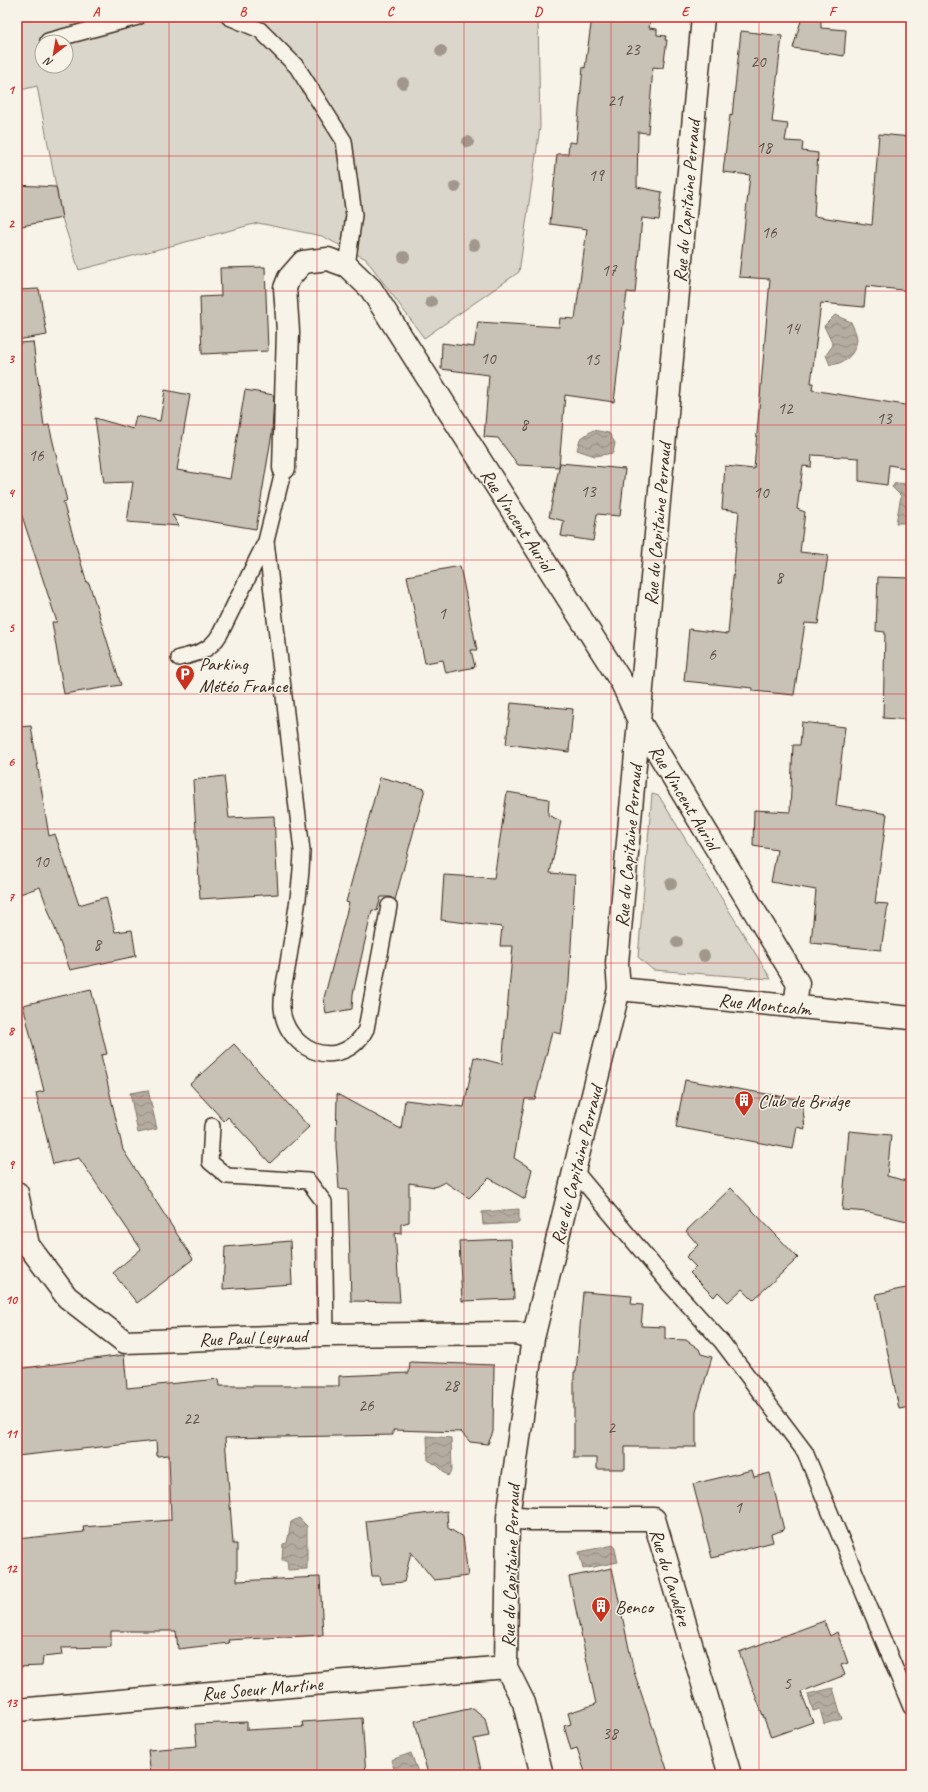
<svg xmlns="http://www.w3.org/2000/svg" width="928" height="1792" font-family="Caveat,sans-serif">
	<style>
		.green { fill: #dbd6cb; stroke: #8b8074; fill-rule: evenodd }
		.water { fill: url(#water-waves); stroke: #84786c }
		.building { fill: #c8c1b6; stroke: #3b2a1e }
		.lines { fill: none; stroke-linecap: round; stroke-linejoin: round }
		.service-casing { stroke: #3b2a1e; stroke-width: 18 }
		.minor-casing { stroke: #3b2a1e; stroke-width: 25 }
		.service { stroke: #f7f3e8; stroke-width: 15 }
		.minor { stroke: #f7f3e8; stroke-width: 22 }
		.tree { fill: #a1978c }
		.grid { fill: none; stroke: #d62828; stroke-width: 1; stroke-opacity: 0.55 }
		.labels { text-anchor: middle; stroke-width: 3; stroke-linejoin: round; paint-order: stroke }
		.number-label { font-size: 17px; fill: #5e5044 }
		.street-label { font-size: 19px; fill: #3b2a1e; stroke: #f7f3e8 }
		.poi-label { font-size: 19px; fill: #3b2a1e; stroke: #f7f3e8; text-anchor: start }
		.neatline { fill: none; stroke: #d62828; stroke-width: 1.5 }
		.grid-label { font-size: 13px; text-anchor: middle; font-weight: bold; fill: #d62828 }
	</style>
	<defs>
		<pattern id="water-waves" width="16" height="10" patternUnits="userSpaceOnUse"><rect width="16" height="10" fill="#b4aca0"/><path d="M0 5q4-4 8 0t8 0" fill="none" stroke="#948c82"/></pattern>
	</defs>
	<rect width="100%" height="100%" fill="#f7f3e8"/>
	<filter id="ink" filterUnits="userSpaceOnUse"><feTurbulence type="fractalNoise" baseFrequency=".025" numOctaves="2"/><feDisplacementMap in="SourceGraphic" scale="8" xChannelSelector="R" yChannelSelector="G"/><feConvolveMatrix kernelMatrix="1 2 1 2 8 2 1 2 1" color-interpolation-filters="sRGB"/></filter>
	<g filter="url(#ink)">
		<path class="green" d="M 17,17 L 538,17 L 540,127 L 519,272 L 424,338 L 366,259 L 322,236 L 258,223 L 79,270 L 62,218 L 37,86 L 17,91 ZM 42,42 L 66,42 L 66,66 L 42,66 Z
			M 652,794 L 659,796 L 771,979 L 653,970 L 638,957 Z"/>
		<path class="water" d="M 835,315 L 851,322 C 853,327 857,334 857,340 C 855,355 844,364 830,365 L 826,355 L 833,345 L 824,326 Z
			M 593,430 L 609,433 L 615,443 L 613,453 L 595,456 L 577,450 L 580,439 Z
			M 895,483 L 911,484 L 911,523 L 896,523 L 901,496 L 892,487 Z
			M 148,1090 L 157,1129 L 138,1133 L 130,1093 Z
			M 519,1209 L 519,1223 L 483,1225 L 482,1212 Z
			M 427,1436 L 451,1438 L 452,1471 L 448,1476 L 438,1466 L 428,1460 Z
			M 299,1518 L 307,1526 L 307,1569 L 288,1570 L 287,1560 L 282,1560 L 283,1544 L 287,1543 L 291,1522 Z
			M 614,1545 L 618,1562 L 583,1569 L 579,1552 Z
			M 833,1688 L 842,1719 L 824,1724 L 820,1709 L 813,1711 L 808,1694 Z
			M 411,1753 L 419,1775 L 396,1775 L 391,1760 Z"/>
		<path class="building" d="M 592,17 L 651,17 L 649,28 L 657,29 L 657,35 L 666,36 L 665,40 L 667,40 L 663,68 L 653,67 L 648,133 L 638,132 L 637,187 L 662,192 L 659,220 L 642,218 L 635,293 L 627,292 L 614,402 L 565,395 L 559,467 L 518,465 L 498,438 L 484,437 L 489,375 L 441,369 L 442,343 L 474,347 L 478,322 L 559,327 L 560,318 L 575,319 L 587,229 L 550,224 L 557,154 L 568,154 L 569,142 L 576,143 L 583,67 L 585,68 Z
			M 802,17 L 821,17 L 821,28 L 846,30 L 844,56 L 793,48 Z
			M 741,31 L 782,36 L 772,122 L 788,124 L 785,141 L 803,142 L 802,151 L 818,153 L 814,216 L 872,225 L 879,134 L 911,137 L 911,291 L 866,286 L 864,307 L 821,303 L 811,383 L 813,383 L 812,390 L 911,406 L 911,469 L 889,465 L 887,485 L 859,481 L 859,458 L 812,455 L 811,467 L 803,466 L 797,509 L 805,512 L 800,552 L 828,555 L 818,624 L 805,623 L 794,695 L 753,691 L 753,688 L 684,681 L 689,629 L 728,634 L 739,511 L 722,509 L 725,466 L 754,469 L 770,279 L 739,277 L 750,175 L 723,172 L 730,115 L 732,116 Z
			M 17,185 L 56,187 L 62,218 L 17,227 Z
			M 265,267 L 268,351 L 202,354 L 200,297 L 221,296 L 220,268 Z
			M 39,289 L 47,335 L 17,340 L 17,290 Z
			M 33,342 L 44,426 L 49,425 L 67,501 L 63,502 L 87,583 L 89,583 L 121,685 L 64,694 L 52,622 L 57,622 L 17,501 L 17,343 Z
			M 165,390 L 190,395 L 177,470 L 230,479 L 245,390 L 274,395 L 272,433 L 256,529 L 172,515 L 179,526 L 127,522 L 133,482 L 104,483 L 95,418 L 133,429 L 136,416 L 160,421 Z
			M 560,463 L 625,469 L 620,516 L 597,514 L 593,541 L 561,536 L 564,521 L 549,517 Z
			M 460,566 L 477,650 L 471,650 L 475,667 L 446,673 L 443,660 L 425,663 L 407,576 Z
			M 878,577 L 911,578 L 911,720 L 883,718 L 885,632 L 876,631 Z
			M 511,703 L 573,709 L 569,752 L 506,744 Z
			M 802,722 L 845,727 L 836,805 L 887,814 L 875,903 L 888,904 L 881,950 L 811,943 L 816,890 L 771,882 L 777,850 L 753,846 L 754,810 L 790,812 L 793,745 L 800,745 Z
			M 31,726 L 49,836 L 55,834 L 79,905 L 106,897 L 115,932 L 132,930 L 136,956 L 70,970 L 40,887 L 17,895 L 17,727 Z
			M 224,776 L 229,818 L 274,816 L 278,894 L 200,899 L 193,780 Z
			M 380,777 L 425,789 L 395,900 L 390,897 L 381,897 L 377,911 L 372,910 L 353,994 L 352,1009 L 326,1014 L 324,998 L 349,903 L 346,902 Z
			M 507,792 L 549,799 L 548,815 L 561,821 L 550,873 L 575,875 L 569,983 L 561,1034 L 552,1032 L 535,1099 L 525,1099 L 514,1158 L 532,1169 L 525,1199 L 489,1178 L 469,1198 L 445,1182 L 435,1187 L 409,1183 L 409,1222 L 401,1224 L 401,1234 L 395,1233 L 400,1302 L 351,1301 L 348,1190 L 339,1189 L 336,1146 L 337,1094 L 401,1129 L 405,1100 L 464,1107 L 474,1057 L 502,1064 L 513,946 L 500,946 L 502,927 L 441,920 L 444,875 L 494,878 Z
			M 91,989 L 107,1054 L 101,1055 L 123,1150 L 193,1259 L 137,1303 L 113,1273 L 141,1249 L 79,1158 L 53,1164 L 36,1093 L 44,1091 L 23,1005 Z
			M 234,1044 L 309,1127 L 270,1163 L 228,1117 L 224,1121 L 190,1084 Z
			M 685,1080 L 802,1100 L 805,1129 L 797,1127 L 793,1149 L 676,1127 Z
			M 849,1131 L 891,1135 L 887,1176 L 911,1182 L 911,1222 L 869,1212 L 842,1210 Z
			M 731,1188 L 798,1258 L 753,1300 L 742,1289 L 728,1302 L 718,1292 L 714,1297 L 690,1273 L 696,1267 L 686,1257 L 698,1245 L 686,1231 Z
			M 511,1239 L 514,1299 L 462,1301 L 459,1241 Z
			M 290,1241 L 292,1284 L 223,1289 L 225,1247 Z
			M 911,1287 L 911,1407 L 899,1409 L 876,1294 Z
			M 583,1292 L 632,1296 L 631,1304 L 643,1305 L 641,1326 L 665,1327 L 665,1339 L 686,1340 L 699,1349 L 701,1354 L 712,1357 L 696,1411 L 696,1447 L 625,1447 L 625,1469 L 597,1469 L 597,1458 L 574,1458 L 574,1372 L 576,1372 Z
			M 124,1355 L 127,1388 L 219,1379 L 220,1386 L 339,1386 L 339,1376 L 409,1373 L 410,1362 L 494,1365 L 493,1432 L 488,1444 L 470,1442 L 461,1432 L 393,1430 L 393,1435 L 225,1438 L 233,1544 L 237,1544 L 237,1581 L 320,1577 L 323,1635 L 228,1640 L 229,1643 L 178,1649 L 176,1631 L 111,1631 L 111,1647 L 61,1648 L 62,1655 L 43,1657 L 42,1666 L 17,1667 L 17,1539 L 84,1532 L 83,1527 L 171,1520 L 169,1455 L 157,1456 L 156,1441 L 17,1456 L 17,1369 Z
			M 752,1470 L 754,1477 L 770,1473 L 784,1530 L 771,1534 L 773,1542 L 712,1558 L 693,1484 Z
			M 447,1511 L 448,1528 L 463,1537 L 468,1576 L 434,1580 L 411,1552 L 404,1582 L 381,1584 L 380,1576 L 372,1576 L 366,1521 Z
			M 612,1568 L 634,1672 L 669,1775 L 586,1775 L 577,1748 L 571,1750 L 564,1726 L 571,1724 L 568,1713 L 596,1704 L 569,1577 Z
			M 824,1621 L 830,1636 L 837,1632 L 848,1663 L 841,1665 L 845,1675 L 801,1692 L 813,1722 L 771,1737 L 739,1652 Z
			M 473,1708 L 485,1718 L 489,1736 L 474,1739 L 482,1775 L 428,1775 L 415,1721 Z
			M 362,1718 L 366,1775 L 151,1775 L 148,1750 L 197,1746 L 195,1724 L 247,1722 L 247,1730 L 303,1727 L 302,1722 Z"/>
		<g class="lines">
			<g class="service-casing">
				<path id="service" d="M 229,17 L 260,30 L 297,67 L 344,141 L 354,215 L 347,266
					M 48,41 L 138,17
					M 266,541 L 302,851 C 301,888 294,925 288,963 C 286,977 281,993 282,1008 C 284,1035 309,1058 336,1053 C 350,1050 360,1041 366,1029 L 389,906
					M 179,658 C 197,654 210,651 220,634 L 266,541 L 284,468
					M 212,1126 L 210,1162 L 227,1176 L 308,1181 L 324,1202 L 326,1335
					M 574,1170 L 670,1285 L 722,1342 L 805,1452 L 911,1707"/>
			</g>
			<g class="minor-casing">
				<path id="minor" d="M 284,468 L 288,331 L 285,288 L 289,278 L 303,262 L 328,259 L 347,266 L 371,289 L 622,683 L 639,721 L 798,983 L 795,1007
					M 619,989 L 911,1018
					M 17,1193 L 28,1245
					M 17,1235 L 28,1245 L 67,1297 L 125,1342 L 326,1335 L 516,1333 L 533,1338
					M 508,1517 L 531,1519 L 654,1519 L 730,1775
					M 17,1710 L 506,1667
					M 542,1775 L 524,1703 L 506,1667 L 508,1517 L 533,1338 L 619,989 L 617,963 L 703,17"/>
			</g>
			<use href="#service" class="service"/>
			<use href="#minor" class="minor"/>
		</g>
		<g class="tree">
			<circle cx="441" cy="51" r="6"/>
			<circle cx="403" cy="83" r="6"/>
			<circle cx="468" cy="142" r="6"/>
			<circle cx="455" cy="187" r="6"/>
			<circle cx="474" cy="245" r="6"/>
			<circle cx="404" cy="257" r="6"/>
			<circle cx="431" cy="302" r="6"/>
			<circle cx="671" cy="884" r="6"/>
			<circle cx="677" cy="942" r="6"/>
			<circle cx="704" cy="956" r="6"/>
		</g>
	</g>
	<path class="grid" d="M 169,17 L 169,1775M 317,17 L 317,1775M 464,17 L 464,1775M 611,17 L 611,1775M 759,17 L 759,1775M 17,156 L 911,156M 17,291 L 911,291M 17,425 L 911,425M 17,560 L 911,560M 17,694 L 911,694M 17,829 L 911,829M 17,963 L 911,963M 17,1098 L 911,1098M 17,1232 L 911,1232M 17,1367 L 911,1367M 17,1501 L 911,1501M 17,1636 L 911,1636"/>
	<defs>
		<g id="parking-pin" transform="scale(1)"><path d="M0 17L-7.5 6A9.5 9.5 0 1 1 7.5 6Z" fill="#c8321e" stroke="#f7f3e8"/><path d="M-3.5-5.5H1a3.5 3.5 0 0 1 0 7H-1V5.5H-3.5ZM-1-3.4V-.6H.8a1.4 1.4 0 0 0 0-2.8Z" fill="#fff"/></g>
		<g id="building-pin" transform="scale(1)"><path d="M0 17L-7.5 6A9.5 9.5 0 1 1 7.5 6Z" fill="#c8321e" stroke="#f7f3e8"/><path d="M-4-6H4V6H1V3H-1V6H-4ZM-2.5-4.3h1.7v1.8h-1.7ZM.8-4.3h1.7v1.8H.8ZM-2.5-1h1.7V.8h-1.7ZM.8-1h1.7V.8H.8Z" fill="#fff"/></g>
	</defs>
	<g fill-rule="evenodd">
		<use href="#parking-pin" x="185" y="674"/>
		<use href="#building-pin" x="744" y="1100"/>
		<use href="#building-pin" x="601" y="1606"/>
	</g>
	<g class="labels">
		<g class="number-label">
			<text x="632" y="55">23</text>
			<text x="758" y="67">20</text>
			<text x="615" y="106">21</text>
			<text x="764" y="153">18</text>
			<text x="596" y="181">19</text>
			<text x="769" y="238">16</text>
			<text x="609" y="276">17</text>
			<text x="792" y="334">14</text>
			<text x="488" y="364">10</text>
			<text x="592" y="365">15</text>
			<text x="785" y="414">12</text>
			<text x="884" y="424">13</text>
			<text x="524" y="430">8</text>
			<text x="36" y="461">16</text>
			<text x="588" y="497">13</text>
			<text x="761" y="498">10</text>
			<text x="779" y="583">8</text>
			<text x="442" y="619">1</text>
			<text x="712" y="660">6</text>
			<text x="41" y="867">10</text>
			<text x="97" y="950">8</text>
			<text x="451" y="1391">28</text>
			<text x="366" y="1411">26</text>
			<text x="191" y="1424">22</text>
			<text x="611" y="1433">2</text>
			<text x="738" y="1513">1</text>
			<text x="787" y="1689">5</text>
			<text x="610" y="1739">38</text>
		</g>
		<g class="street-label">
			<text transform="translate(686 201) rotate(-85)" y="7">Rue du Capitaine Perraud</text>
			<text transform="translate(518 520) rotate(57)" y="7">Rue Vincent Auriol</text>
			<text transform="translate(657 524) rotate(-85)" y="7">Rue du Capitaine Perraud</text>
			<text transform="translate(685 797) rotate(59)" y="7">Rue Vincent Auriol</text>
			<text transform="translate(628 846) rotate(-85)" y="7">Rue du Capitaine Perraud</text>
			<text transform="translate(765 1004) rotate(6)" y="7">Rue Montcalm</text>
			<text transform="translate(576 1165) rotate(-76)" y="7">Rue du Capitaine Perraud</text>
			<text transform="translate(253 1337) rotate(-2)" y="7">Rue Paul Leyraud</text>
			<text transform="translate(510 1566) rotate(-88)" y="7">Rue du Capitaine Perraud</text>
			<text transform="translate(671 1577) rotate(73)" y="7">Rue du Cavalère</text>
			<text transform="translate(262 1688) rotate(-5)" y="7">Rue Soeur Martine</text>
		</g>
		<g class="poi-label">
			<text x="199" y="670">Parking<tspan x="199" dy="22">Météo France</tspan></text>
			<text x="758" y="1107">Club de Bridge</text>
			<text x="615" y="1613">Benco</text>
		</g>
	</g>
	<rect width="928" height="1792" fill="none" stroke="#f7f3e8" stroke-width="44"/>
	<g transform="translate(54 54) rotate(211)"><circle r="19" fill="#f7f3e8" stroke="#aca397"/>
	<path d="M0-3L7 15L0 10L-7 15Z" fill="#c8321e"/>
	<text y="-6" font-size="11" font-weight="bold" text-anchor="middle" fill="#3b2a1e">N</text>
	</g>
	<rect x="22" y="22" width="884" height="1748" class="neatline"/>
	<g class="grid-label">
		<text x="96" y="16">A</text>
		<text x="243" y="16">B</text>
		<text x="390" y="16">C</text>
		<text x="538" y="16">D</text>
		<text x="685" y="16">E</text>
		<text x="832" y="16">F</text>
		<text x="11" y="94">1</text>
		<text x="11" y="228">2</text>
		<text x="11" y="363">3</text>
		<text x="11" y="497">4</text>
		<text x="11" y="632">5</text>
		<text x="11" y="766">6</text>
		<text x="11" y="901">7</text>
		<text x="11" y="1035">8</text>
		<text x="11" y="1169">9</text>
		<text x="11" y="1304">10</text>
		<text x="11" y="1438">11</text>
		<text x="11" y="1573">12</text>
		<text x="11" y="1707">13</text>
	</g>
</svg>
